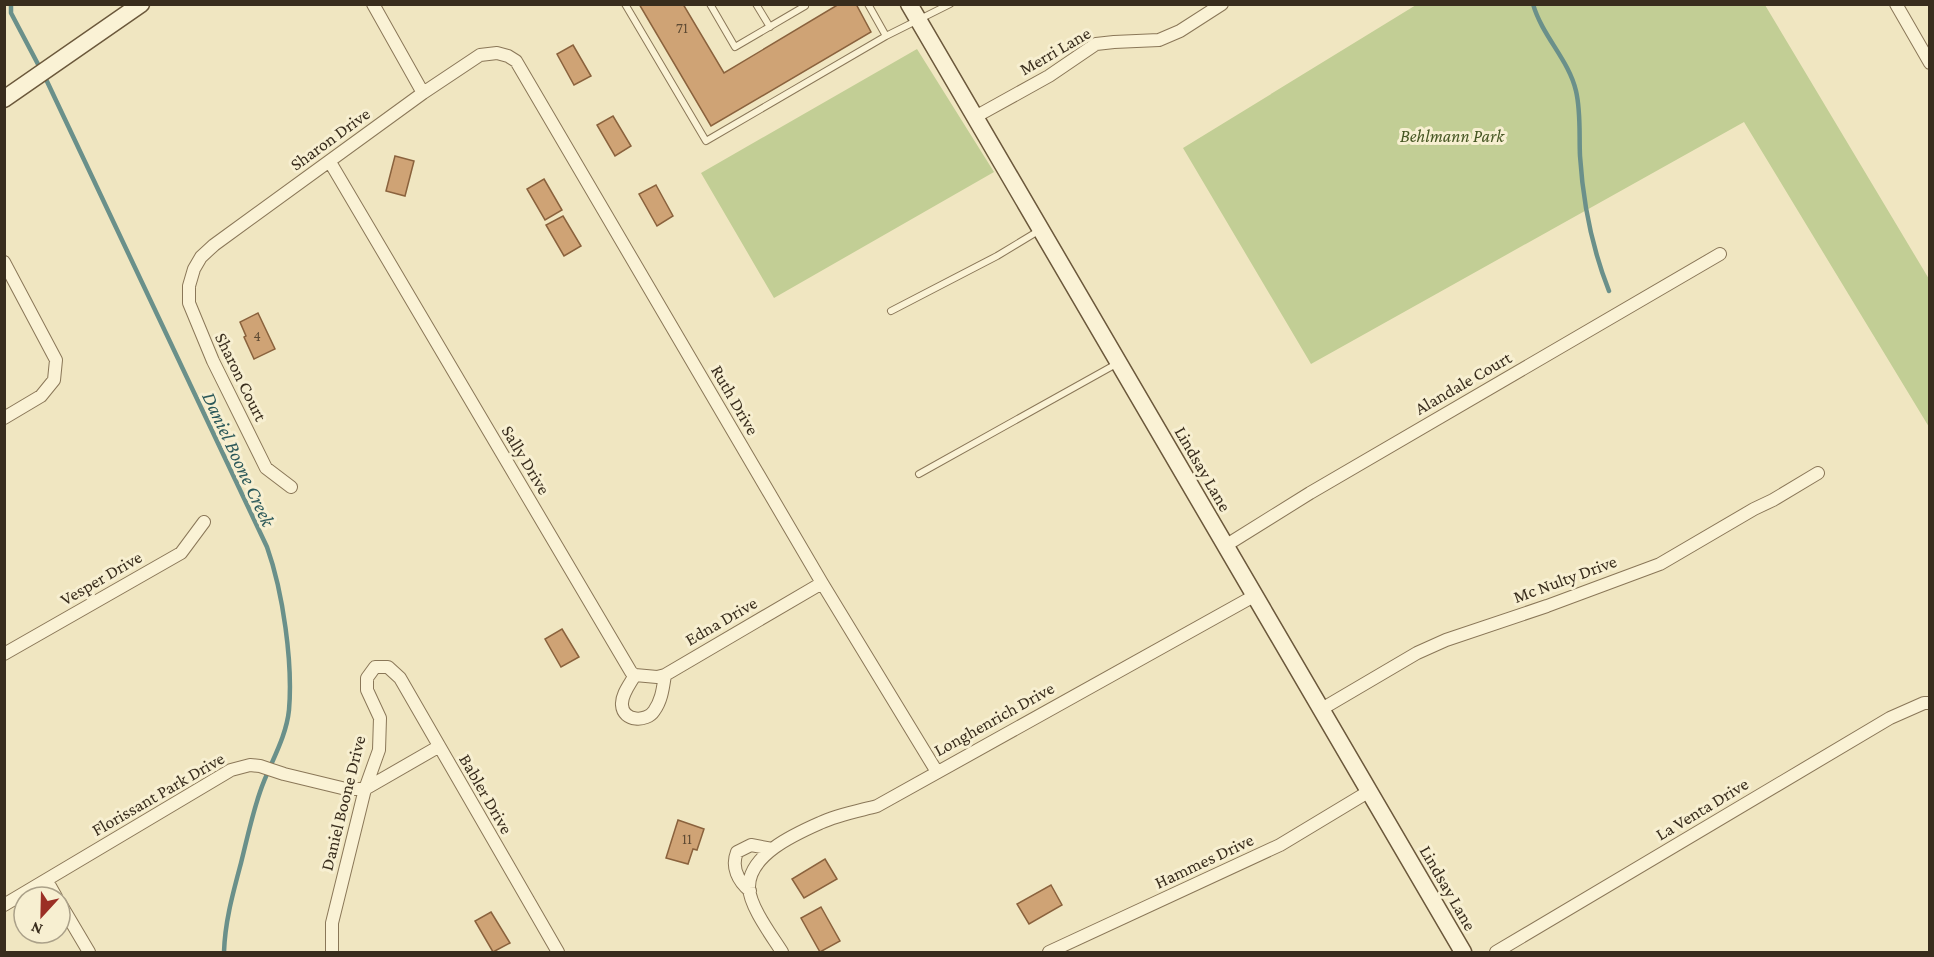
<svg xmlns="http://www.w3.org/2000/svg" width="1934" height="957" font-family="'Crimson Pro',serif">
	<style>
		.green { fill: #c2ce95 }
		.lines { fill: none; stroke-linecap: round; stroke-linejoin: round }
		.stream { stroke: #6a908a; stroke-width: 4.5 }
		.building { fill: #cfa375; stroke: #8a623d; stroke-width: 1.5 }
		.lane-casing { stroke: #8a7758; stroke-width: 8 }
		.street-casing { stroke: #8a7758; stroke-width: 14 }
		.secondary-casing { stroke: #6b583b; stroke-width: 19 }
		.lane { stroke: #faf2d5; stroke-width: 6 }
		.street { stroke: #faf2d5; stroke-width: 12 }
		.secondary { stroke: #faf2d5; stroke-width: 16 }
		.labels { text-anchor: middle; stroke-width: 6; stroke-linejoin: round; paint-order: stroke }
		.number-label { font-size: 15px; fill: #5e4a33 }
		.street-label { font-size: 18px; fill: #392d1d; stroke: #f7efd1 }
		.park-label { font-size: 18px; font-style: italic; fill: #455622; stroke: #f7efd1 }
		.water-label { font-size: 20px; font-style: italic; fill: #2b5859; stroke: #f7efd1 }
	</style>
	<rect width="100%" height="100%" fill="#f0e6c1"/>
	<path class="green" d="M 1416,5 L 1765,5 L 1929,279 L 1929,427 L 1744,122 L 1311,364 L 1183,148 Z
		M 917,49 L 994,172 L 774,298 L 701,173 Z"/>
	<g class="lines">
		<path class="stream" d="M 11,4 L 11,13 L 40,68
			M 1533,4 C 1542,36 1569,60 1576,91 C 1581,112 1579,135 1580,156 C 1583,203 1592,248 1609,291
			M 44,75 L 267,547 C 283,592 293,663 289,710 C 286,739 269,765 260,792 C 252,815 247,839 241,863 C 233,893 225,921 224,952"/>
	</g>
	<path class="building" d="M 639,4 L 683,4 L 724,73 L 839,4 L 856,4 L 871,32 L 711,126 Z
		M 573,45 L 591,76 L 574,85 L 557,54 Z
		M 613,116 L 631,146 L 615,156 L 597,125 Z
		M 395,156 L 414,161 L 405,196 L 386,191 Z
		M 544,179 L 562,210 L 545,220 L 527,189 Z
		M 656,185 L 673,216 L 657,226 L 639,194 Z
		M 563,216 L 581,246 L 564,256 L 546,225 Z
		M 258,313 L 275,349 L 254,359 L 244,337 L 246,336 L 240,322 Z
		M 562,629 L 579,657 L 561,667 L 545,639 Z
		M 678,820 L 704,829 L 697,850 L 693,849 L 688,864 L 666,858 Z
		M 825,859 L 837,879 L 804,898 L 792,879 Z
		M 1051,885 L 1062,905 L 1029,924 L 1017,904 Z
		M 821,907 L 840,941 L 820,952 L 801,918 Z
		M 491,912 L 510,943 L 493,952 L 475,921 Z"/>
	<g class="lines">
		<g class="lane-casing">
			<path id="lane" d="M 625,4 L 706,141 L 886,36 L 950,4
				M 710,4 L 735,47 L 805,6
				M 756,4 L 770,27
				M 868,4 L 886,36
				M 891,311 L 997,256 L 1040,230
				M 919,474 L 1118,363"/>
		</g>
		<g class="street-casing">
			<path id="street" d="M 373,4 L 423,93
				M 1896,4 L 1930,63
				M 975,117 L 1049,76 L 1096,44 L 1114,42 L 1159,40 L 1180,31 L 1222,4
				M 330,162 L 631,672 L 635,675
				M 4,262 L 56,360 L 54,380 L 41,396 L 4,418
				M 291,487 L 266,468 L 213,361 L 189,303 L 189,286 L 194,269 L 201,257 L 214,245 L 423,93 L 480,55 L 497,53 L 508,56 L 516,61 L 822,583 L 937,772
				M 1225,546 L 1310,493 L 1720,254
				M 4,654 L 181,553 L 204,522
				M 635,675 L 657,677 L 665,675 L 822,583
				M 635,675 C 630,684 621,695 622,705 C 623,722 647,722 654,711 C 662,700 663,687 665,675
				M 1320,710 L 1417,653 L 1446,640 L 1547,606 L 1660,564 L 1754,509 L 1773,500 L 1818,473
				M 47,881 L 56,897
				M 750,891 C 738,881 731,867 737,852 L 751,845 L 772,849
				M 60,903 L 89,952
				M 4,905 L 231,770 L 250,765 L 260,766 L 284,774 L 346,789 L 365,789 L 438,747
				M 332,952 L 332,923 L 365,789 L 379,750 L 380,718 L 367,690 L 367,678 L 375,667 L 388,667 L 400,678 L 558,952
				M 782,952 C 772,936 750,907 749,888 C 748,855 795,834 820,823 C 837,815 858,811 877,806 L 1254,596
				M 1049,952 L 1280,845 L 1368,792
				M 1496,952 L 1890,718 L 1924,703 L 1930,703"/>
		</g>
		<g class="secondary-casing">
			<path id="secondary" d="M 909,4 L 1463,952
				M 4,99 L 141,4"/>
		</g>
		<use href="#lane" class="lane"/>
		<use href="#street" class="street"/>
		<use href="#secondary" class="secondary"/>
	</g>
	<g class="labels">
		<g class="number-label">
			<text x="682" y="33">71</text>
			<text x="257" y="341">4</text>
			<text x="687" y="844">11</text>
		</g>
		<g class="street-label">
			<text transform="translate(1055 51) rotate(-30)" y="6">Merri Lane</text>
			<text transform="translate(330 139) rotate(-36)" y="6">Sharon Drive</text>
			<text transform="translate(241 377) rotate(64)" y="6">Sharon Court</text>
			<text transform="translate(1463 383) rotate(-30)" y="6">Alandale Court</text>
			<text transform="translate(735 400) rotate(60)" y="6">Ruth Drive</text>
			<text transform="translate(526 460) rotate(59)" y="6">Sally Drive</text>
			<text transform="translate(1203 469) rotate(60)" y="6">Lindsay Lane</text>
			<text transform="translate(101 578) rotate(-30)" y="6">Vesper Drive</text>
			<text transform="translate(1565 579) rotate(-20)" y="6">Mc Nulty Drive</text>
			<text transform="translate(721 621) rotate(-30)" y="6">Edna Drive</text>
			<text transform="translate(994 719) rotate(-29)" y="6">Longhenrich Drive</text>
			<text transform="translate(158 794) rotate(-30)" y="6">Florissant Park Drive</text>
			<text transform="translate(486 794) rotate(60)" y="6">Babler Drive</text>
			<text transform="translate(343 803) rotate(-76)" y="6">Daniel Boone Drive</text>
			<text transform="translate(1702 809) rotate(-31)" y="6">La Venta Drive</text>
			<text transform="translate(1204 861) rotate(-25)" y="6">Hammes Drive</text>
			<text transform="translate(1448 888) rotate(60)" y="6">Lindsay Lane</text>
		</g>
		<g class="park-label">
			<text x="1452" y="142">Behlmann Park</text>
		</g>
		<g class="water-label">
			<text transform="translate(239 459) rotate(65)" y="7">Daniel Boone Creek</text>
		</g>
	</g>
	<rect width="1934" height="957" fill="none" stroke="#392d1d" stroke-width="12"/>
	<g transform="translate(42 915) rotate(202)"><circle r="28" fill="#f7efd1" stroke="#aba189" stroke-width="1.5"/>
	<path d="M0-4.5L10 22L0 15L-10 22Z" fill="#9b2f25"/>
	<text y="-9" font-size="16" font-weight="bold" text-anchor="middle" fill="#392d1d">N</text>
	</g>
</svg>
